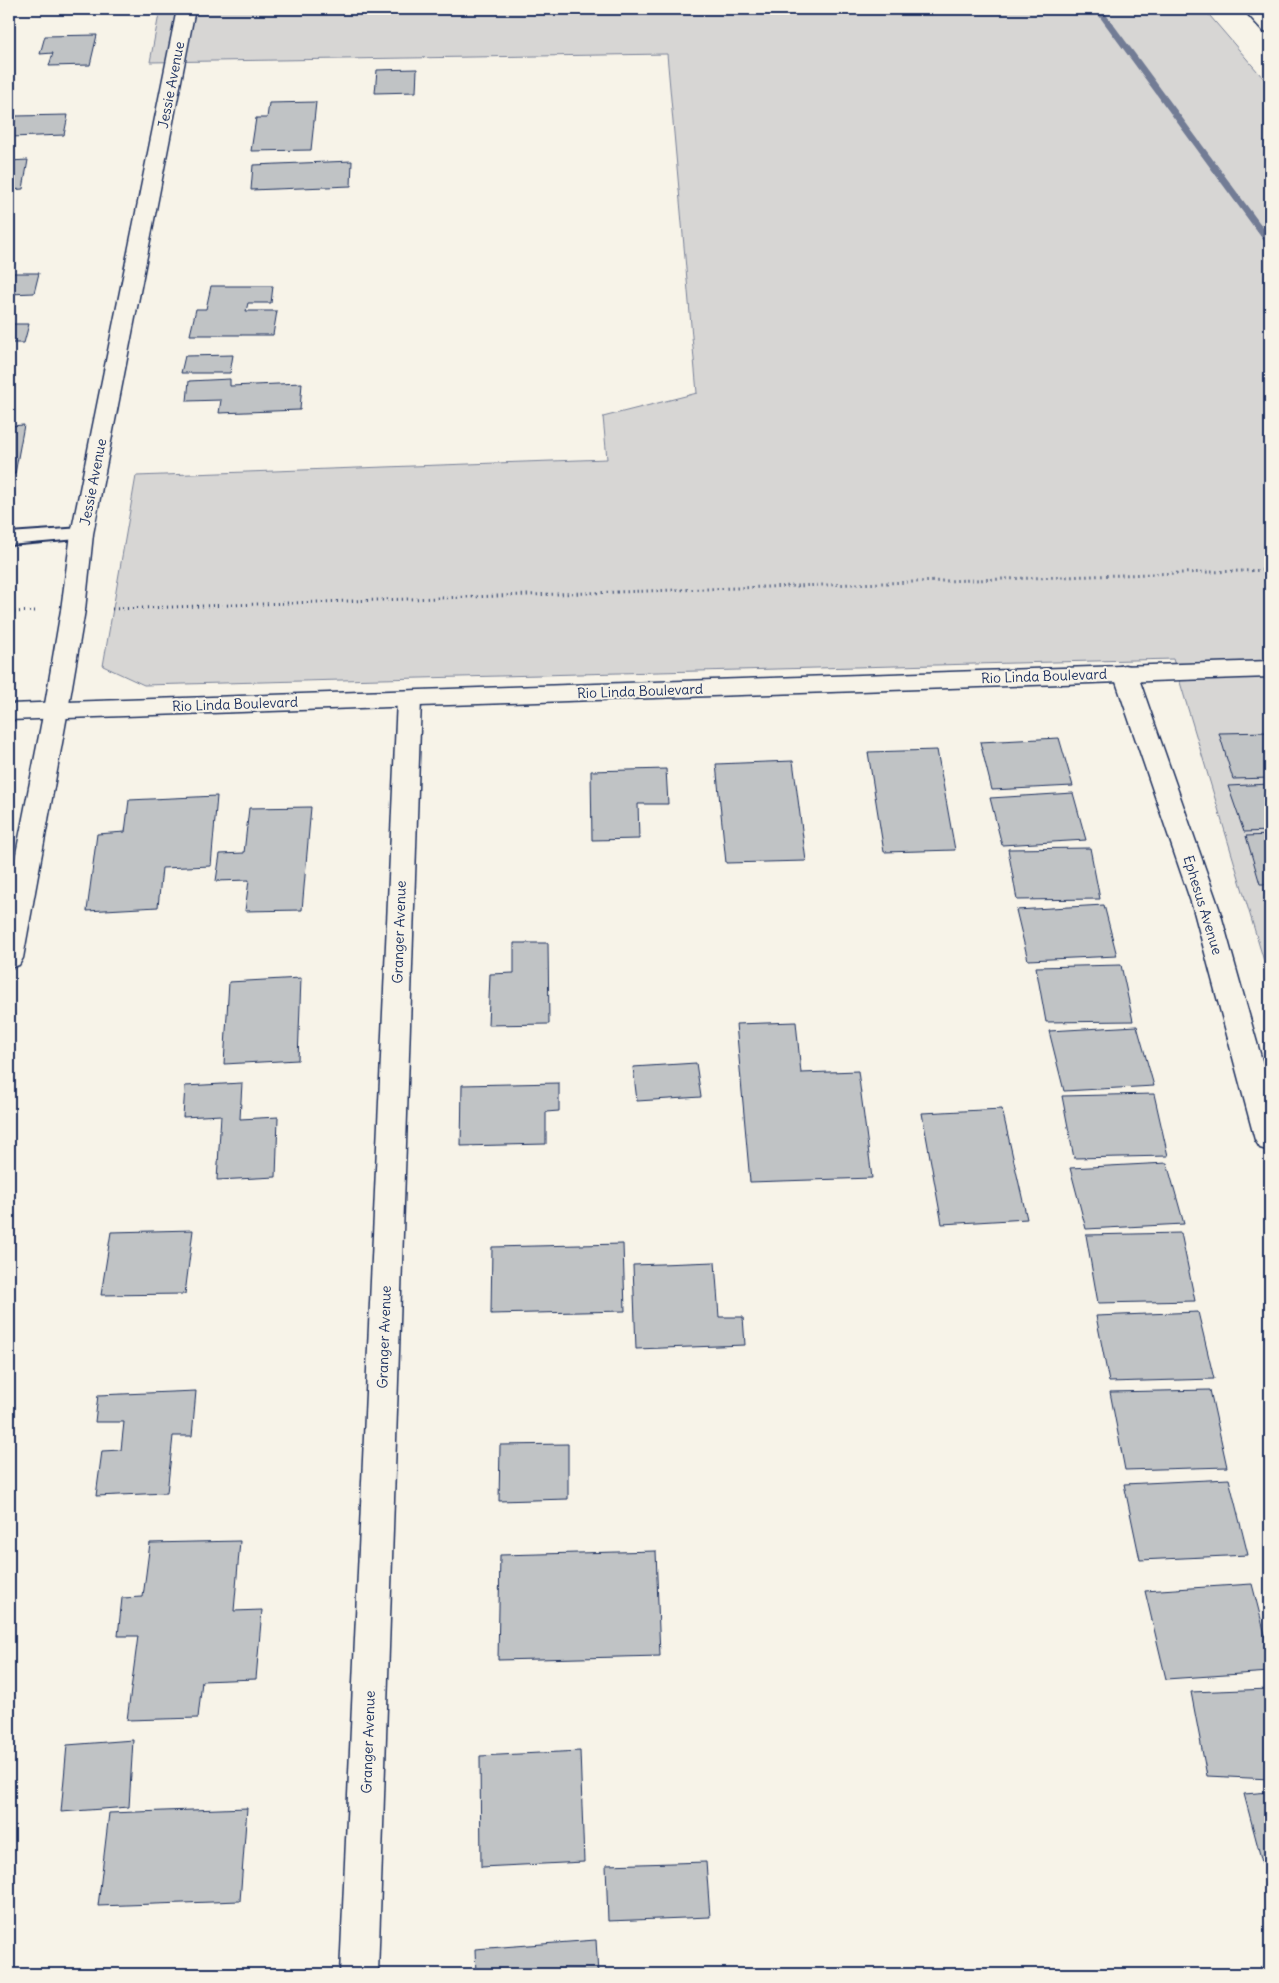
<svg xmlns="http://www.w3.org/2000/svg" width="1279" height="1983" font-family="Delius,sans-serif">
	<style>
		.green { fill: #d7d6d4; stroke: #798299 }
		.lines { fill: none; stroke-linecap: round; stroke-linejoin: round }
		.stream { fill: #727c95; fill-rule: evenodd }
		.building { fill: #c0c3c5; stroke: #1b2f5e }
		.service-casing { stroke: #1b2f5e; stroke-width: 4 }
		.minor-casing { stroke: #1b2f5e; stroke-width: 3 }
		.tertiary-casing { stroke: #1b2f5e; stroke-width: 3 }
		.secondary-casing { stroke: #1b2f5e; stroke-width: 3 }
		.motorway-casing { stroke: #1b2f5e; stroke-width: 3 }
		.path { stroke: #1b2f5e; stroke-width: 3; stroke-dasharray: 1 4; stroke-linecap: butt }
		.service { fill: #f7f3e8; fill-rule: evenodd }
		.minor { fill: #f7f3e8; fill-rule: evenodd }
		.tertiary { fill: #f7f3e8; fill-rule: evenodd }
		.secondary { fill: #f7f3e8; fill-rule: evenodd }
		.motorway { fill: #f7f3e8; fill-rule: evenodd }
		.labels { text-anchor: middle; stroke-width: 4; stroke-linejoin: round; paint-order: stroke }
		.street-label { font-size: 14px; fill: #1b2f5e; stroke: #f7f3e8 }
	</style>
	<rect width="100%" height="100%" fill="#f7f3e8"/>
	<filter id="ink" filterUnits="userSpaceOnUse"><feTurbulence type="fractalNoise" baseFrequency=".02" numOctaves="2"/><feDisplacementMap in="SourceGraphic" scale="10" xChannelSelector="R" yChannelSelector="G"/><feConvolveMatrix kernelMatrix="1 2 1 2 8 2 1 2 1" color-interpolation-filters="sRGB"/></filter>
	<g filter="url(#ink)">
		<path class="green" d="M 160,9 L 1204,9 L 1270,86 L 1270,981 L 1173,659 L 144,685 L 103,666 L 136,476 L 607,459 L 603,417 L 697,393 L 667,54 L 150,62 Z"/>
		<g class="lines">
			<path class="stream" d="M 1094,9 L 1102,9 L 1270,237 L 1270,246 L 1267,245 Z"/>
		</g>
		<path class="building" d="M 97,35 L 90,65 L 49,66 L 53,53 L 40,54 L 45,36 Z
			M 417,69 L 416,92 L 375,93 L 377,70 Z
			M 316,102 L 311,150 L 251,151 L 256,118 L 267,118 L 269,103 Z
			M 68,115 L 64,135 L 11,137 L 16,116 Z
			M 28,160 L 23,189 L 9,190 L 9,161 Z
			M 352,161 L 351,186 L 251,190 L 253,165 Z
			M 9,264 L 14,264 L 12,273 L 39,273 L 34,293 L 9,294 Z
			M 211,286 L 273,286 L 271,303 L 248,303 L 246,311 L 277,311 L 273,335 L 190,335 L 196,309 L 206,309 Z
			M 9,324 L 29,324 L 24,343 L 9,343 Z
			M 233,355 L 230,373 L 181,373 L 185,356 Z
			M 230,379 L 230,386 L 302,383 L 300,410 L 219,413 L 221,400 L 187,401 L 189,381 Z
			M 24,425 L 15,474 L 9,474 L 9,426 Z
			M 1270,732 L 1270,778 L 1233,779 L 1219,733 Z
			M 1059,738 L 1073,786 L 992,790 L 980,742 Z
			M 937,750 L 955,850 L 884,852 L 868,752 Z
			M 793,761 L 806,861 L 726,863 L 716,764 Z
			M 666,769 L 668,804 L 638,804 L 639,839 L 592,840 L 591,771 Z
			M 1270,784 L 1270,831 L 1244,832 L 1228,786 Z
			M 1073,793 L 1086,840 L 1002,845 L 990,798 Z
			M 217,796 L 211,866 L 162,868 L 158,907 L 87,911 L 97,834 L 125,832 L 129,800 Z
			M 311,807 L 302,910 L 245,911 L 249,880 L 216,881 L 220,854 L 244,853 L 249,808 Z
			M 1270,835 L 1270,884 L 1260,884 L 1246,836 Z
			M 1090,848 L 1100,899 L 1017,900 L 1008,849 Z
			M 1104,905 L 1117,956 L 1028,960 L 1016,910 Z
			M 514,943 L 548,943 L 549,1024 L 488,1025 L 490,974 L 514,973 Z
			M 1121,965 L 1133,1021 L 1046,1022 L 1036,967 Z
			M 301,978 L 298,1060 L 224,1064 L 229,982 Z
			M 796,1022 L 801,1073 L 858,1071 L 872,1178 L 750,1182 L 736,1024 Z
			M 1137,1026 L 1154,1086 L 1064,1091 L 1049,1031 Z
			M 696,1063 L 701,1097 L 637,1101 L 633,1067 Z
			M 242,1083 L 240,1119 L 278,1117 L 276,1177 L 217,1180 L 221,1115 L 183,1117 L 185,1086 Z
			M 559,1083 L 559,1111 L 546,1112 L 546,1144 L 461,1146 L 462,1085 Z
			M 1154,1094 L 1168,1156 L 1074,1158 L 1062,1096 Z
			M 1002,1109 L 1027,1219 L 942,1224 L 922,1113 Z
			M 1167,1163 L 1184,1224 L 1086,1229 L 1070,1168 Z
			M 193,1230 L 185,1294 L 101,1295 L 111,1232 Z
			M 1181,1233 L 1195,1301 L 1098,1303 L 1086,1235 Z
			M 623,1244 L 625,1311 L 491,1314 L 492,1247 Z
			M 715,1262 L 719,1317 L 743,1317 L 745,1345 L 636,1349 L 633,1265 Z
			M 1198,1312 L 1214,1379 L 1109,1382 L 1096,1316 Z
			M 1210,1390 L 1227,1467 L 1125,1470 L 1110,1392 Z
			M 196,1391 L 192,1436 L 173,1436 L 167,1493 L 96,1496 L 102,1451 L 121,1450 L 124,1422 L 95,1422 L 98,1395 Z
			M 568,1444 L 568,1499 L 499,1501 L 500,1445 Z
			M 1229,1479 L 1248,1555 L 1140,1560 L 1124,1484 Z
			M 240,1541 L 234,1611 L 262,1610 L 256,1679 L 202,1681 L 198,1718 L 127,1720 L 138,1636 L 118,1636 L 122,1598 L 143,1597 L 150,1543 Z
			M 656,1551 L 660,1656 L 498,1660 L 500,1555 Z
			M 1252,1584 L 1270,1654 L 1270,1672 L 1166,1679 L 1145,1591 Z
			M 1270,1689 L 1270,1779 L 1207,1776 L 1191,1692 Z
			M 133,1740 L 129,1807 L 61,1812 L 67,1745 Z
			M 580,1751 L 584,1862 L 481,1867 L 480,1756 Z
			M 1270,1792 L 1270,1889 L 1269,1889 L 1244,1794 Z
			M 247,1808 L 240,1901 L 98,1906 L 109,1813 Z
			M 706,1862 L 710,1917 L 608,1921 L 606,1865 Z
			M 596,1940 L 598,1974 L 476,1974 L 475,1949 Z"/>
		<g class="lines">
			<g class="service-casing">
				<path id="service" d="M 82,528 L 89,530 L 91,534 L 89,538 L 9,545 L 9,533 Z"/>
			</g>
			<g class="minor-casing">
				<path id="minor" d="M 177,9 L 195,9 L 93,534 L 85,610 L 68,710 L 65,716 L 56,718 L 47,716 L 44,710 L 61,610 L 71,534 Z
					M 1125,665 L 1134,667 L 1137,673 L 1219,908 L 1270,1089 L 1270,1151 L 1260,1148 L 1255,1140 L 1193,908 L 1113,673 L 1116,667 Z
					M 409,691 L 418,693 L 421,699 L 378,1974 L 340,1974 L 397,699 L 400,693 Z"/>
			</g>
			<g class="tertiary-casing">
				<path id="tertiary" d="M 56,702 L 65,704 L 68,710 L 23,958 L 19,965 L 9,968 L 9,890 L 44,710 L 47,704 Z"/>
			</g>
			<g class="secondary-casing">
				<path id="secondary" d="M 1270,661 L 1270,677 L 9,720 L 9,704 Z"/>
			</g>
			<g class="motorway-casing">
				<path id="motorway" d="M 1243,9 L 1261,9 L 1270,18 L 1270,33 L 1264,32 Z"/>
			</g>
			<path class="path" d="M 112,609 L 1270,570
				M 9,612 L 36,611"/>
			<use href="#service" class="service"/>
			<use href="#minor" class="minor"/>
			<use href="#tertiary" class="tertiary"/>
			<use href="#secondary" class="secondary"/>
			<use href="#motorway" class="motorway"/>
		</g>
	</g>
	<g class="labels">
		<g class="street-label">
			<text transform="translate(171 85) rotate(-79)" y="5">Jessie Avenue</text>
			<text transform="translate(93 482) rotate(-79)" y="5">Jessie Avenue</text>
			<text transform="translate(1044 676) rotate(-2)" y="5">Rio Linda Boulevard</text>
			<text transform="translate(640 691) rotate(-2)" y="5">Rio Linda Boulevard</text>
			<text transform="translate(235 704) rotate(-2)" y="5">Rio Linda Boulevard</text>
			<text transform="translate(1203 905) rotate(73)" y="5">Ephesus Avenue</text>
			<text transform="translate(399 932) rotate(-88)" y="5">Granger Avenue</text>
			<text transform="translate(384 1337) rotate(-88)" y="5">Granger Avenue</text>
			<text transform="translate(368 1742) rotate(-88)" y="5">Granger Avenue</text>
		</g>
	</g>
	<rect width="1279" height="1983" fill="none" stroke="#f7f3e8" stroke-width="30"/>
	<rect x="15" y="15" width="1249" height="1953" fill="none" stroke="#1b2f5e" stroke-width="2" filter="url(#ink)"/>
</svg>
